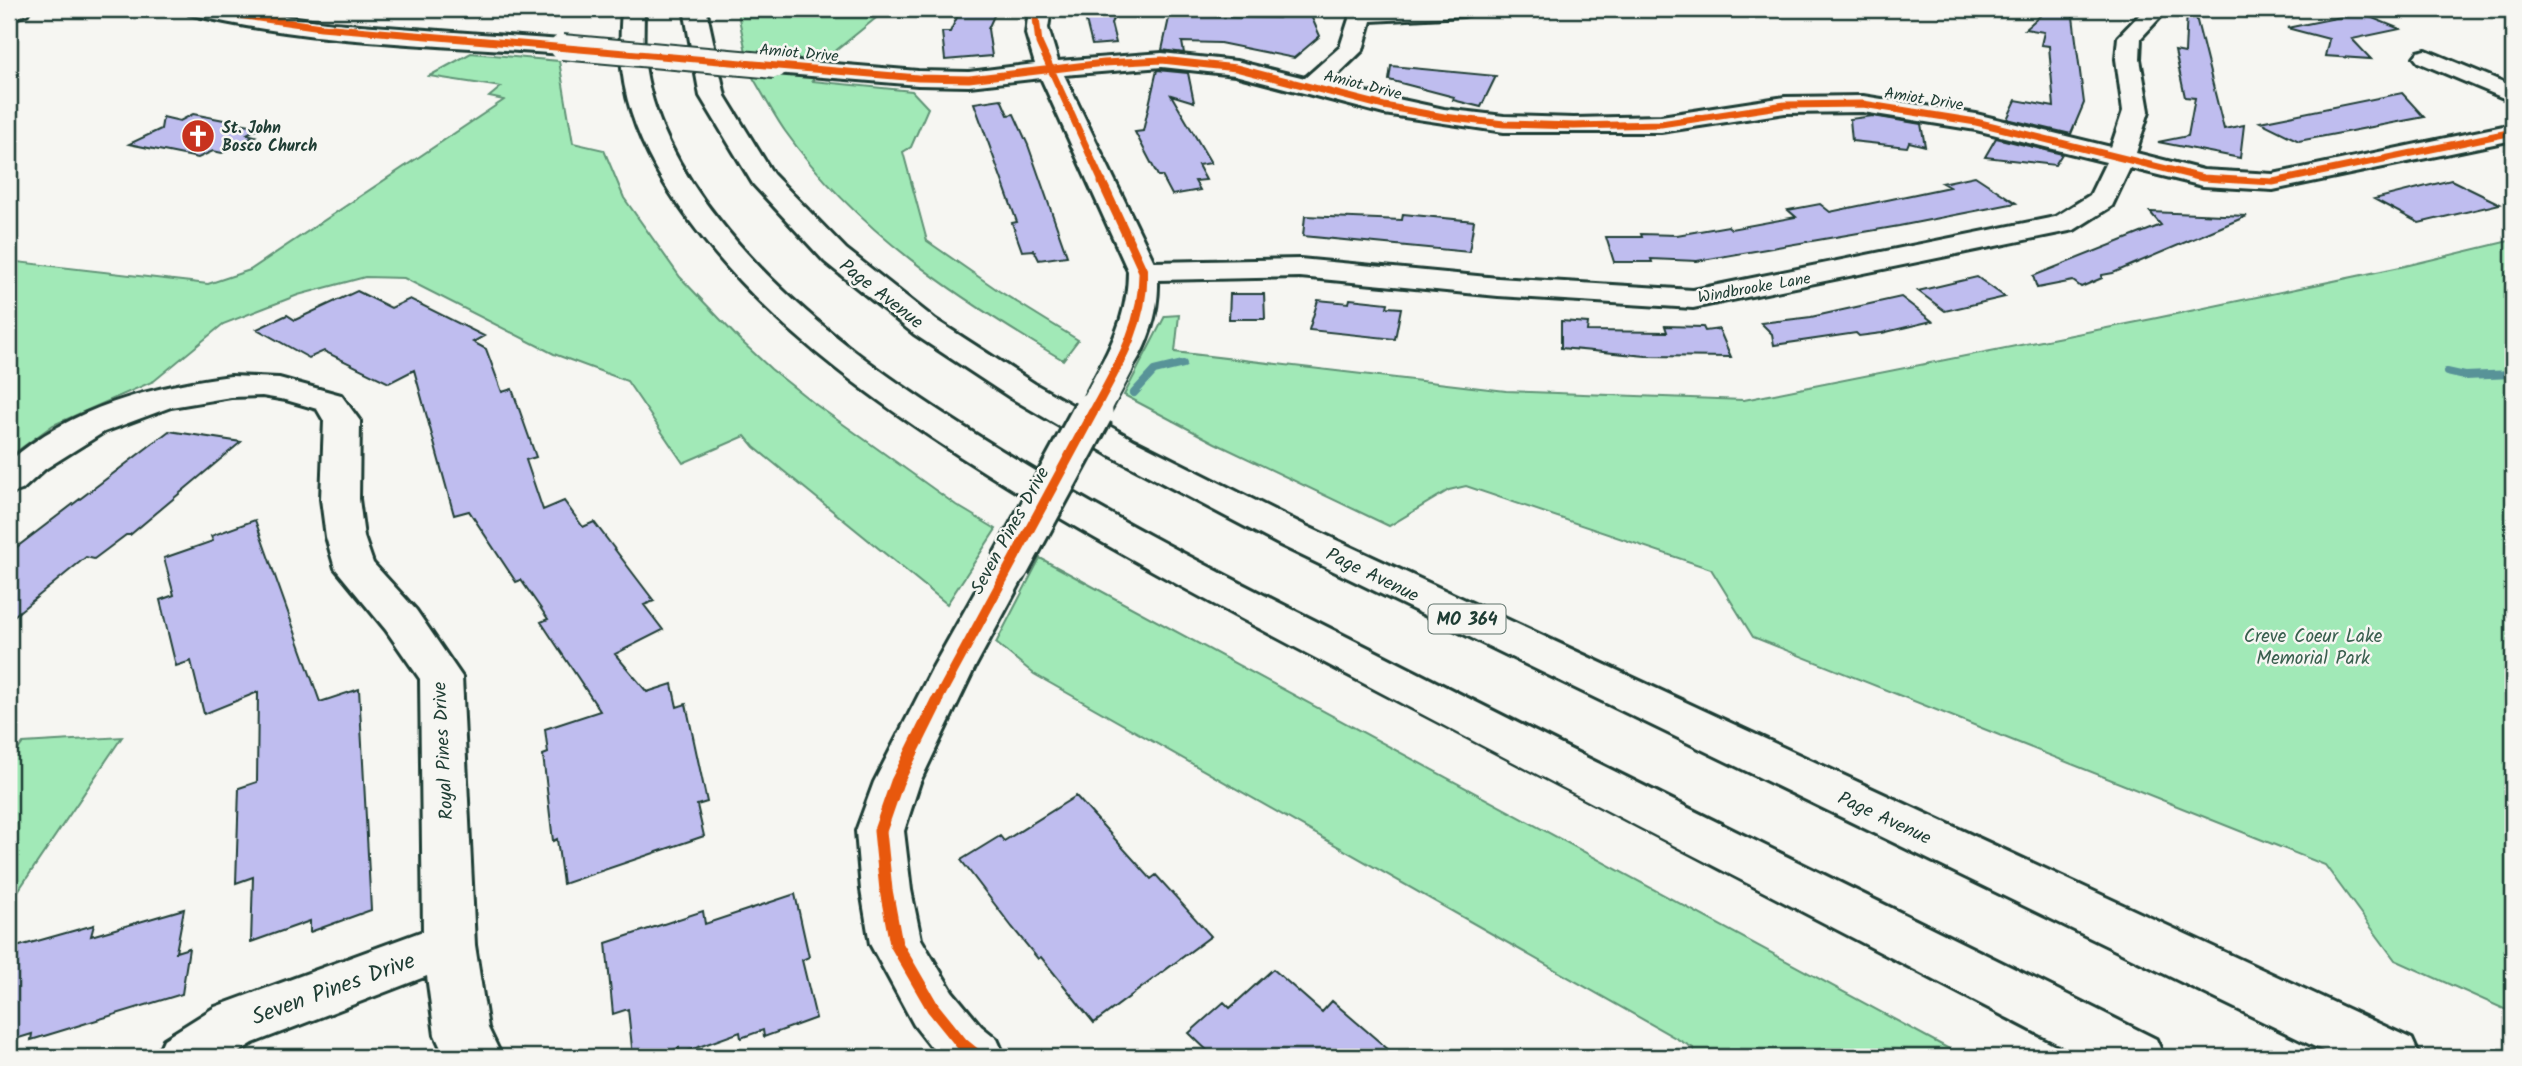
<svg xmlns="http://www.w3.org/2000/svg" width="2522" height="1066" font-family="Kalam,sans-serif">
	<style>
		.green { fill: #a1e9b7; stroke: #609376; stroke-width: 2 }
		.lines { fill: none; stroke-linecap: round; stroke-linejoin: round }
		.stream { stroke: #589398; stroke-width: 8 }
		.building { fill: #bfbdef; stroke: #1f3d34; stroke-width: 2 }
		.minor-casing { stroke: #1f3d34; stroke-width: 6 }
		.major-casing { stroke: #1f3d34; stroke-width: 6 }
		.highway-casing { stroke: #1f3d34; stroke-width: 6 }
		.minor { fill: #f6f6f2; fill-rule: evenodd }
		.major { fill: #f6f6f2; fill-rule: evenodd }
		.highway { fill: #f6f6f2; fill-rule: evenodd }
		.minor-bridge-far2-casing { stroke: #1f3d34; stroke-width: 28; stroke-linecap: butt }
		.minor-bridge-far1-casing { stroke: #1f3d34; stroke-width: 35; stroke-linecap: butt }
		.minor-bridge-casing { stroke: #1f3d34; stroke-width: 45; stroke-linecap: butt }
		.minor-bridge-far2 { stroke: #f6f6f2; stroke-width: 24 }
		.minor-bridge-far1 { stroke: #f6f6f2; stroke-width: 31 }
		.minor-bridge { stroke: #f6f6f2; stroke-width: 39 }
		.cycleway-far3-casing { stroke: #f6f6f2; stroke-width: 10 }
		.cycleway-far2-casing { stroke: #f6f6f2; stroke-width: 12 }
		.cycleway-far1-casing { stroke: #f6f6f2; stroke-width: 15 }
		.cycleway-casing { stroke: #f6f6f2; stroke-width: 18 }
		.cycleway-far3 { stroke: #e8590c; stroke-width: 7 }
		.cycleway-far2 { stroke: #e8590c; stroke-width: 9 }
		.cycleway-far1 { stroke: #e8590c; stroke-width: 10 }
		.cycleway { stroke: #e8590c; stroke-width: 13 }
		.labels { text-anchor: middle; stroke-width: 5; stroke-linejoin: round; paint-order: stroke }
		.far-street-label { font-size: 16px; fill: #1f3d34; stroke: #f6f6f2 }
		.far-poi-label { font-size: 16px; font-weight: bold; fill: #1f3d34; stroke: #f6f6f2; text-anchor: start }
		.shield { fill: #f6f6f2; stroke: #60746d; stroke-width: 2 }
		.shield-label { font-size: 18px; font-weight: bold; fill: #1f3d34 }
		.street-label { font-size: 19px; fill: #1f3d34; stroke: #f6f6f2 }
		.park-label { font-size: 19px; fill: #395f4e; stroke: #f6f6f2 }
		.near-street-label { font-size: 23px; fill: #1f3d34; stroke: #f6f6f2 }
	</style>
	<rect width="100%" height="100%" fill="#f6f6f2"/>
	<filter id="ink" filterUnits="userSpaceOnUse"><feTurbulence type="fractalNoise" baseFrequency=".0143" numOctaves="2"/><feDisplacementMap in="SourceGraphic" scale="14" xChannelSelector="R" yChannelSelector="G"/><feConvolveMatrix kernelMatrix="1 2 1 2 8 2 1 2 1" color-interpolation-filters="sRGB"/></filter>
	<g filter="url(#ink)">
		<path class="green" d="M 737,9 L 887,9 L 833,53 L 812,81 L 912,91 L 928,108 L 911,147 L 903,152 L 927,241 L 999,291 L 1078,340 L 1063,360 C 959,299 856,231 785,131 C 773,114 763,94 752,76 L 776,77 L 746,52 Z
			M 471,53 L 559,61 L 573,143 L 604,150 L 624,198 L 680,277 L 740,340 L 771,369 L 815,404 L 956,505 L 996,529 L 947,604 L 754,447 L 745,436 L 683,463 L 627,381 L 554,354 L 404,278 L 365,277 L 298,295 L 223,324 L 154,381 L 53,425 L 9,457 L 9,261 L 208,284 L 250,270 L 504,100 L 489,97 L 501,87 L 429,76 Z
			M 2513,240 L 2513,1013 L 2395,960 L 2325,865 L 1753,637 L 1711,569 L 1466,486 L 1449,490 L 1389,526 L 1215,443 L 1124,395 L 1165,316 L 1179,315 L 1175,352 L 1506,391 L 1744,400 L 2152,319 L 2405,266 Z
			M 1040,558 L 1964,1057 L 1696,1057 L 1693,1048 L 1034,674 L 996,643 Z
			M 122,737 L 18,891 L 9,892 L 9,762 L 23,743 Z"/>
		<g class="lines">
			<path class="stream" d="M 2447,372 L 2465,376 L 2513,374
				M 1134,393 L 1154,371 L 1183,364"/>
		</g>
		<path class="building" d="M 961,9 L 997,9 L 988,29 L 992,56 L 945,60 L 942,32 L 950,32 Z
			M 1083,9 L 1119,9 L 1111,23 L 1116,43 L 1092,45 Z
			M 1171,9 L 1175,9 L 1177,16 L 1184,13 L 1199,13 L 1219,17 L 1278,18 L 1274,9 L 1308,9 L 1320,36 L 1294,58 L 1220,43 L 1182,42 L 1184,53 L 1162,50 Z
			M 2048,9 L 2072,9 L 2084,103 L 2071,134 L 2007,119 L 2016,100 L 2054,107 L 2049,46 L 2041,45 L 2044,32 L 2025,29 Z
			M 2187,9 L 2194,9 L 2224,129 L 2244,125 L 2240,158 L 2158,142 L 2188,136 L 2195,98 L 2185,97 L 2175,51 L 2185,53 Z
			M 2360,13 L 2400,29 L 2352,39 L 2371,59 L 2325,56 L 2329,39 L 2287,28 Z
			M 1391,66 L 1496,76 L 1481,107 L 1453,100 L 1454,97 L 1389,80 Z
			M 1157,70 L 1188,73 L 1194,102 L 1171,95 L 1211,163 L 1198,165 L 1206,180 L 1195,181 L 1200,190 L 1172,195 L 1162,176 L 1158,176 L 1135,132 L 1143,131 Z
			M 2402,93 L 2424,117 L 2299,141 L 2260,122 Z
			M 1001,99 L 1008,115 L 1014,114 L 1028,145 L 1067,256 L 1039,260 L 1034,250 L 1022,251 L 1012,223 L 1017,222 L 974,103 Z
			M 193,114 L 260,127 L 247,134 L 255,136 L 222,153 L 213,151 L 198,158 L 129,144 L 161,129 L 163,117 L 180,121 Z
			M 1873,116 L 1921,124 L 1925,146 L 1909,142 L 1907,147 L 1852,141 L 1850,119 Z
			M 1996,138 L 2062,154 L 2055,165 L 1985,157 Z
			M 1975,176 L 2016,203 L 1899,226 L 1697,261 L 1651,259 L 1652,262 L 1614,262 L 1606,237 L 1642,237 L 1641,234 L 1677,235 L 1728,226 L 1731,229 L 1796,217 L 1788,210 L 1820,204 L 1830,212 L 1949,187 L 1942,183 Z
			M 2451,180 L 2500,204 L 2419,223 L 2374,199 Z
			M 2150,212 L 2247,216 L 2113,273 L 2102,275 L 2102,278 L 2081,287 L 2073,281 L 2037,288 L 2033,276 L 2161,225 Z
			M 1403,214 L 1474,221 L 1469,252 L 1303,236 L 1305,216 L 1402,220 Z
			M 1977,277 L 2005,297 L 1945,311 L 1918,291 Z
			M 357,291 L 391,308 L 410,299 L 484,336 L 473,342 L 486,349 L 502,392 L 512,389 L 536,457 L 526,460 L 543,510 L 564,501 L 583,527 L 594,522 L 654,601 L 644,605 L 663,630 L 615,654 L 647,692 L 672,684 L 677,707 L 686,704 L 707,802 L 697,805 L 704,836 L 563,884 L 557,839 L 553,841 L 543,755 L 548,753 L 545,729 L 600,711 L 541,622 L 548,619 L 521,580 L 516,582 L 469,511 L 454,515 L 414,370 L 389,383 L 324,351 L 309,358 L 257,329 L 287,315 L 295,320 Z
			M 1230,294 L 1264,294 L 1265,319 L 1229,319 Z
			M 1901,297 L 1932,321 L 1882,333 L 1859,336 L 1856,333 L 1774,345 L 1772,334 L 1761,323 L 1811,317 Z
			M 1350,299 L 1388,303 L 1387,307 L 1401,308 L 1395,339 L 1309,330 L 1318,300 L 1349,303 Z
			M 1561,321 L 1588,323 L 1587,331 L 1667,332 L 1665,326 L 1703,327 L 1705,331 L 1719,329 L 1731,357 L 1646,356 L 1561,348 Z
			M 169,431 L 241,442 L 130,535 L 126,535 L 94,559 L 86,557 L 9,620 L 9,553 Z
			M 255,520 L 320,702 L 359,689 L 371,910 L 310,932 L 310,921 L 251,942 L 253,877 L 236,883 L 239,788 L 257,782 L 258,692 L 204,714 L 191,661 L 176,666 L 160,600 L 174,595 L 164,558 L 213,541 L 211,536 Z
			M 1076,796 L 1151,879 L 1156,875 L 1211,936 L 1094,1023 L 1041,957 L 1038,959 L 1012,927 L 961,860 L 1000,836 L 1004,841 Z
			M 795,894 L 809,957 L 802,960 L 816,1018 L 764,1037 L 763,1030 L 741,1038 L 740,1032 L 679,1054 L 679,1048 L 653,1057 L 633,1057 L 628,1009 L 613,1014 L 606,943 L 703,911 L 705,924 Z
			M 184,909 L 176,952 L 189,948 L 182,994 L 31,1040 L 32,1034 L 9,1041 L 9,949 L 94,925 L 91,936 Z
			M 1273,969 L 1322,1012 L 1332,1001 L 1397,1057 L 1214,1057 L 1189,1033 L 1224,1002 L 1230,1008 Z"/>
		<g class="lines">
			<g class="minor-casing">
				<path id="minor" d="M 186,9 L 231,9 L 333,23 L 562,40 L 570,42 L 574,47 L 570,52 L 562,54 C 438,44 310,44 189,14 Z
					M 1029,9 L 1051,9 L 1048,28 L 1058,61 L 1162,53 L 1236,61 L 1305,78 L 1340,47 L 1350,16 L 1345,9 L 1474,9 L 1471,14 L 1463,16 L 1371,21 L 1363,50 L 1328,84 L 1444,109 L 1504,116 L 1574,118 L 1661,116 L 1785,97 L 1863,96 L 1976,114 L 2111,147 L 2123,111 L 2116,59 L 2118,37 L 2145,9 L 2168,9 L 2141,38 L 2140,59 L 2149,111 L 2136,153 L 2203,170 L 2273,174 L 2513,124 L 2513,140 L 2273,190 L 2203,186 L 2130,168 L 2112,206 L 2074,230 L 1693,308 L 1498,296 L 1300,277 L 1158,280 C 1159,312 1148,346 1130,372 L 1118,375 L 1106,372 L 1101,365 C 1117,334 1128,307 1128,271 L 1041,78 L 969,86 L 918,85 L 775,73 L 767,71 L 763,66 L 767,61 L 775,59 L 918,71 L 969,72 L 1035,64 L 1026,34 ZM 1162,67 L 1235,75 L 1384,114 L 1504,132 L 1661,132 L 1785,113 L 1863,112 L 1976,130 L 2106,162 L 2090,195 L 2055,217 L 1693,290 L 1498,278 L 1300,259 L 1154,262 L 1064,75 Z
					M 2426,50 L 2513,86 L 2513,102 L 2418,62 L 2414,57 L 2418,52 Z
					M 231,376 L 279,378 L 341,395 L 360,421 L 359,499 L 364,537 L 373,563 L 416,610 L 462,677 L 475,945 L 488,1028 L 502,1057 L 445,1057 L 435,1035 L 427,976 L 253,1043 L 231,1057 L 156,1057 L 164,1039 L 215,1007 L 423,931 L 420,679 L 386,630 L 335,568 L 326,537 L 321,499 L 324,421 L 317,409 L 286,400 L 262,396 L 231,397 L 171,407 L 104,432 L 45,469 L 22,490 L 9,494 L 9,462 C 68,408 153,386 231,376 Z
					M 1010,551 L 1024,555 L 1030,565 L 975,667 L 920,782 L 904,831 L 911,890 L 921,939 L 952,991 L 981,1026 L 997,1039 L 1005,1057 L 939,1057 L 914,1025 L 870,944 L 861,890 L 856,831 L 874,782 L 933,667 L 996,555 Z"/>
			</g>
			<g class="major-casing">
				<path id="major" d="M 9,9 L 30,9 L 27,14 L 9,20 Z"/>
			</g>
			<g class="highway-casing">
				<path id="highway" d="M 622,9 L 644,9 C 644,25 643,41 644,57 C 650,116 681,173 718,219 C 788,309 884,377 980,437 C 1109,518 1245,586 1381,654 C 1638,785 1898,910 2156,1039 L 2164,1057 L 2083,1057 C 1831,926 1578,797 1327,664 C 1203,599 1079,533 961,457 C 877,402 796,344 729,269 C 677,210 625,137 621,56 C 620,40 621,24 622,9 Z
					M 684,9 L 706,9 L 725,96 L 773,174 L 846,249 L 936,320 L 1035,384 L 1134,440 L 1306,526 L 2412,1039 L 2420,1057 L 2336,1057 L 1278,544 L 1109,455 L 1011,398 L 914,334 L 825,262 L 753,184 L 700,96 Z"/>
			</g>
			<use href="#minor" class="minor"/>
			<use href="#major" class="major"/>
			<use href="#highway" class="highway"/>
			<g class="minor-bridge-far2-casing">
				<path id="minor-bridge-far2" d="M 562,47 L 775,66"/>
			</g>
			<g class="minor-bridge-far1-casing">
				<path id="minor-bridge-far1" d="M 1092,414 L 1118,365"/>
			</g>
			<g class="minor-bridge-casing">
				<path id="minor-bridge" d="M 1010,565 L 1093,412"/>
			</g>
			<use href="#minor-bridge-far2" class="minor-bridge-far2"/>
			<use href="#minor-bridge-far1" class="minor-bridge-far1"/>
			<use href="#minor-bridge" class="minor-bridge"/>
			<g class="cycleway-far3-casing">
				<path id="cycleway-far3" d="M 197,9 L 321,27 L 918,78 L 969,79 L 1104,63 L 1162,60 L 1236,68 L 1384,106 L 1444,117 L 1504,124 L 1574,126 L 1661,124 L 1785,105 L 1863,104 L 1976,122 L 2203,178 L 2273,182 L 2513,132
					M 1040,9 L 1036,18 L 1039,43 L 1103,184"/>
			</g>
			<g class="cycleway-far2-casing">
				<path id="cycleway-far2" d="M 1092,414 C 1117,368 1144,325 1143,271 L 1102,182"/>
			</g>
			<g class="cycleway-far1-casing">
				<path id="cycleway-far1" d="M 936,703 L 1093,412"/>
			</g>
			<g class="cycleway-casing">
				<path id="cycleway" d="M 937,701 L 897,782 L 880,831 L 886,890 L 896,944 L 933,1008 L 962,1044 L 978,1057"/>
			</g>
			<use href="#cycleway-far3" class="cycleway-far3"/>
			<use href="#cycleway-far2" class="cycleway-far2"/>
			<use href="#cycleway-far1" class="cycleway-far1"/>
			<use href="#cycleway" class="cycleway"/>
		</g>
	</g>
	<defs>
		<g id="church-disc" transform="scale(1.75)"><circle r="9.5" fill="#c8321e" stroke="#f6f6f2"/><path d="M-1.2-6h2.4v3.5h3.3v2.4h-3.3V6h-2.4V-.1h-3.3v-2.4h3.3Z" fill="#fff"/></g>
	</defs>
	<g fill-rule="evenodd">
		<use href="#church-disc" x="198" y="136"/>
	</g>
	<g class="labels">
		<g class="far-street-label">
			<text transform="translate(799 52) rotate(5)" y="6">Amiot Drive</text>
			<text transform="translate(1363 84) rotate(14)" y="6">Amiot Drive</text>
			<text transform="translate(1924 98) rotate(9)" y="6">Amiot Drive</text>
			<text transform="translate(1754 287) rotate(-10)" y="6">Windbrooke Lane</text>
		</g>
		<g class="far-poi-label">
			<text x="222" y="133">St. John<tspan x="222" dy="18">Bosco Church</tspan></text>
		</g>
		<rect class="shield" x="1428.5" y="604.5" width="77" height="29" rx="5"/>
		<g class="shield-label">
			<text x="1467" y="625">MO 364</text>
		</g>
		<g class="street-label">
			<text transform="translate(882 293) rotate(38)" y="7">Page Avenue</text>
			<text transform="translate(1009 530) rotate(-61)" y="7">Seven Pines Drive</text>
			<text transform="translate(1373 574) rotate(26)" y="7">Page Avenue</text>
			<text transform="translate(442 751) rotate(-93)" y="7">Royal Pines Drive</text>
			<text transform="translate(1885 817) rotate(25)" y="7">Page Avenue</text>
		</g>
		<g class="park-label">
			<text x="2313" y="642">Creve Coeur Lake<tspan x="2313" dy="22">Memorial Park</tspan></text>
		</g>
		<g class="near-street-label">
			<text transform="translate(333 988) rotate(-20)" y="8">Seven Pines Drive</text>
		</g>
	</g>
	<rect width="2522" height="1066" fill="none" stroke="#f6f6f2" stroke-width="35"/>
	<rect x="18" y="18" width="2487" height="1031" fill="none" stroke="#1f3d34" stroke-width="2.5" filter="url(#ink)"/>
</svg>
